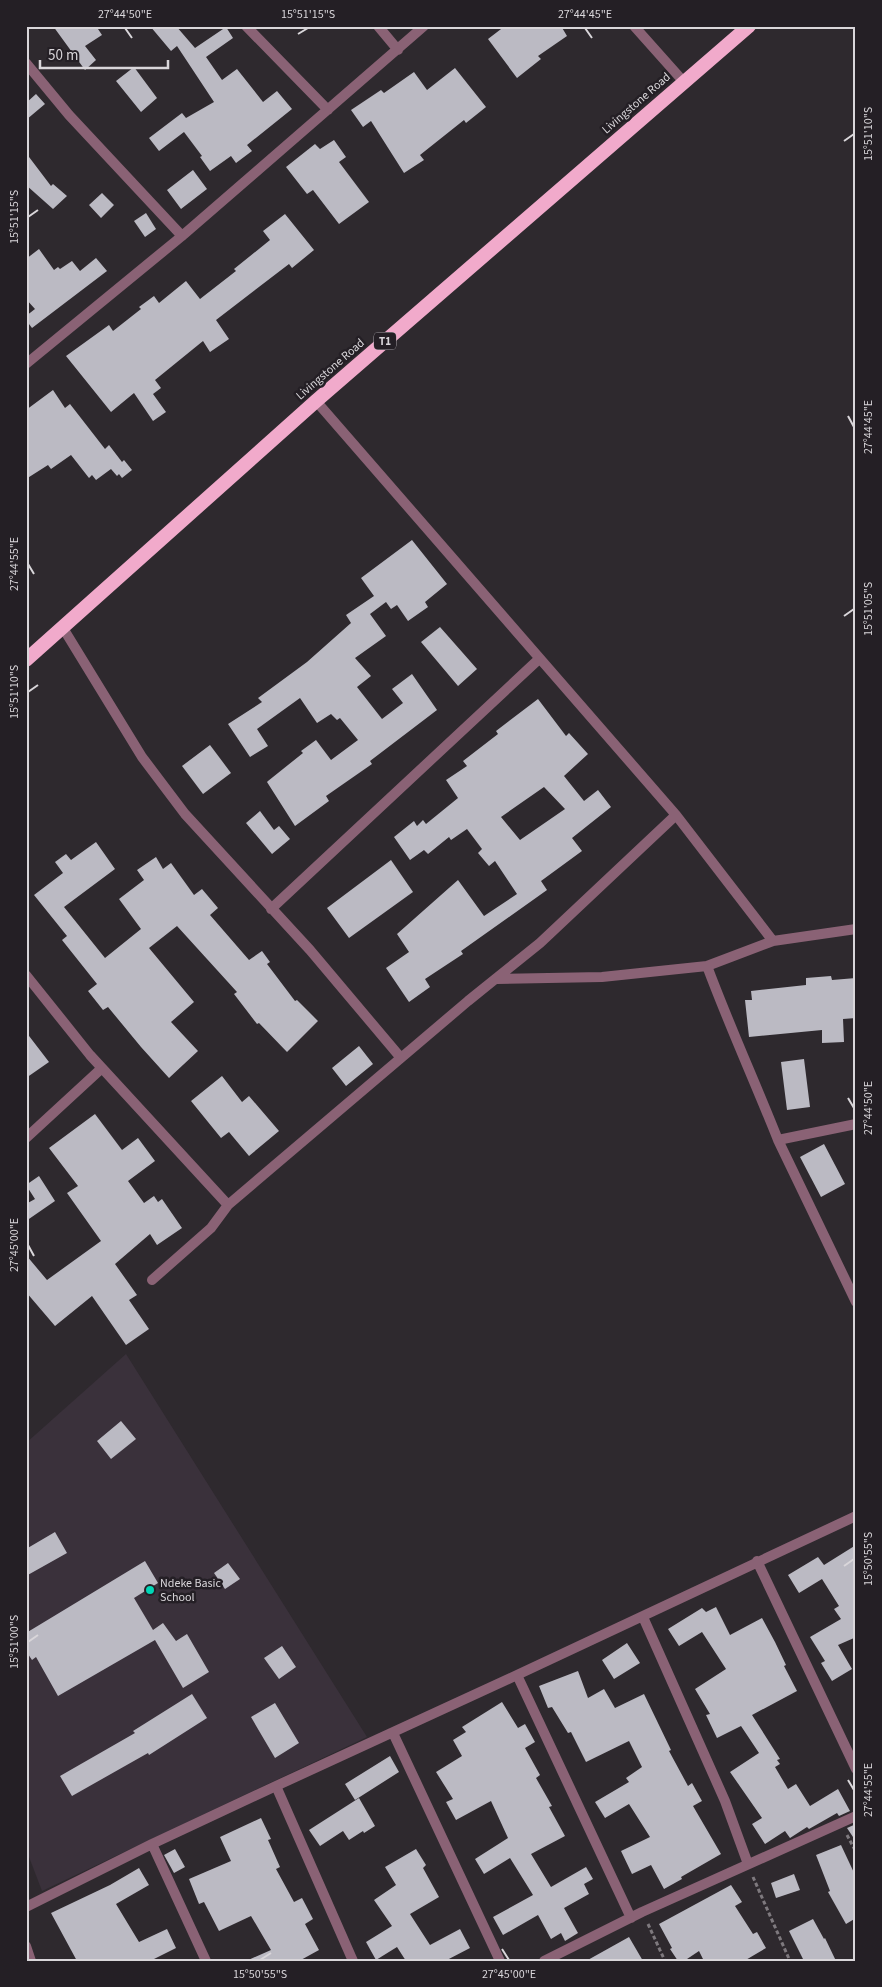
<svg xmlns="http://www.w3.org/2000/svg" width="882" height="1987" font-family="'Source Sans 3',sans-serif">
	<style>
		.built { fill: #3a313b }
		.building { fill: #bbbac3; fill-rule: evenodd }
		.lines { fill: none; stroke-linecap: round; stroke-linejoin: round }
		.path { stroke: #7e797e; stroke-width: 3; stroke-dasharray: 4 2.5; stroke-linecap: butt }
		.minor { stroke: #8a6275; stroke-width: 10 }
		.trunk { stroke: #f1aacb; stroke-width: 14 }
		.ticks { fill: none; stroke: #d9d6da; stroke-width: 2 }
		.poi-dot { fill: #01d5b6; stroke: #241f25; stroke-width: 2 }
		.labels { text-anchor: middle; stroke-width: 5; stroke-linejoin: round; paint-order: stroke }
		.shield { fill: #241f25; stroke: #a39fa4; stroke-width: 1 }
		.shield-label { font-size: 11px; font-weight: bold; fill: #d9d6da }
		.street-label { font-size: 12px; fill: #d9d6da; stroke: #241f25 }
		.poi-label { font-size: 12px; fill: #d9d6da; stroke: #241f25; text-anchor: start }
		.neatline { fill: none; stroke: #d9d6da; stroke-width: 2 }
		.ticks-label { font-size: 12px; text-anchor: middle; fill: #d9d6da }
	</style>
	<rect width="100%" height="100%" fill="#2e292e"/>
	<path class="built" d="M 126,1354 L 367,1737 L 42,1891 L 26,1849 L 26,1443 Z"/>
	<path class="building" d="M 53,26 L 96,26 L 102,35 L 85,46 L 96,60 L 85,70 Z
		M 150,26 L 176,26 L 195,48 L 226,27 L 233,38 L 206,57 L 222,80 L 237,69 L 263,102 L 277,91 L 292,109 L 247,145 L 252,151 L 236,163 L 231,156 L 210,171 L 200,157 L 202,156 L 184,132 L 159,151 L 149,138 L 182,113 L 186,118 L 214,102 L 177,46 L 171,51 Z
		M 505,26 L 561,26 L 567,36 L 538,56 L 541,59 L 517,78 L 488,39 Z
		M 134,67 L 157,98 L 141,112 L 116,81 Z
		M 455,68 L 486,107 L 466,123 L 464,120 L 420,155 L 424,160 L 404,173 L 371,121 L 363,127 L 351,110 L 381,90 L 384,93 L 414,72 L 427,90 Z
		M 36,94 L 45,104 L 26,120 L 26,103 Z
		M 334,140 L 346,157 L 339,162 L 369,202 L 339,224 L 313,190 L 307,194 L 286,167 L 315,144 L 320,149 Z
		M 26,153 L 51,186 L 53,184 L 67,196 L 53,209 L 26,185 Z
		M 193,170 L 207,189 L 181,209 L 167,190 Z
		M 102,193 L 114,205 L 101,218 L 89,205 Z
		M 146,213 L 156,229 L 145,237 L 134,221 Z
		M 285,214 L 314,250 L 292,268 L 289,264 L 216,320 L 229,339 L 210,352 L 203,341 L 155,380 L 161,388 L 153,394 L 166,412 L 153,421 L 134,393 L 111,412 L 66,356 L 109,325 L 113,331 L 141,309 L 139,307 L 154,296 L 159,303 L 186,281 L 200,299 L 236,271 L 234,269 L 270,240 L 263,231 Z
		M 39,249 L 54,270 L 58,267 L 60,269 L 72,261 L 80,271 L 96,258 L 107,271 L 32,328 L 26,320 L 26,316 L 35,309 L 26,299 L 26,259 Z
		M 53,390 L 65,408 L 70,404 L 105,449 L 109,445 L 122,462 L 124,460 L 132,470 L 122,478 L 119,474 L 117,476 L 111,469 L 96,480 L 92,475 L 89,478 L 71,455 L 51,469 L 48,465 L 26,479 L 26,410 Z
		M 412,540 L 447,584 L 425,602 L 428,607 L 408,621 L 397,605 L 391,609 L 386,602 L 370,614 L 386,636 L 355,658 L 371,676 L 357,687 L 382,719 L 403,703 L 392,689 L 412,674 L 437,710 L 370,761 L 372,764 L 326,796 L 329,801 L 295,826 L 267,782 L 268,781 L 303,753 L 301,751 L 316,740 L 331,760 L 358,740 L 340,718 L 337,720 L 331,714 L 317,723 L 300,698 L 257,729 L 268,746 L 250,757 L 228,724 L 262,702 L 258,698 L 307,662 L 351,623 L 346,615 L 374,596 L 361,578 Z
		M 440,627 L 477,669 L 458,686 L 421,642 Z
		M 538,699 L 566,736 L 569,733 L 588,754 L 564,776 L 584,801 L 598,790 L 611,807 L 572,838 L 582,851 L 541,881 L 547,890 L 461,951 L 463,954 L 425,979 L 430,987 L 409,1002 L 386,968 L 409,952 L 397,934 L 458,880 L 484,916 L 517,894 L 495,861 L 489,866 L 478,853 L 482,849 L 467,829 L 451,840 L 449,837 L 428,854 L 424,850 L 410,860 L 394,837 L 414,821 L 417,826 L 423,820 L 426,824 L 458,798 L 446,780 L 467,766 L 463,761 L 498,734 L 496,731 ZM 544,787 L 565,809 L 520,840 L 501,817 Z
		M 210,745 L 231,773 L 203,794 L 182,766 Z
		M 260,811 L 274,830 L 279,826 L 290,839 L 272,854 L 246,823 Z
		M 96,842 L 115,869 L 64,907 L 105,958 L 141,929 L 119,899 L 144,880 L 137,870 L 156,857 L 163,869 L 171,863 L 194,895 L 202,889 L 218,908 L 210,915 L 249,960 L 262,951 L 270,962 L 267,964 L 295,1001 L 297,1000 L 318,1021 L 287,1052 L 259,1023 L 257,1024 L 234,994 L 237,992 L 177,926 L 149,948 L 194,1002 L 171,1022 L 198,1051 L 169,1078 L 141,1047 L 108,1007 L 103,1010 L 88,991 L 97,984 L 62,940 L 67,936 L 34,895 L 63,873 L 55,862 L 66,854 L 71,860 Z
		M 391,860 L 413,892 L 349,938 L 327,908 Z
		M 831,976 L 832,980 L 856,978 L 856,1018 L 843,1019 L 844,1042 L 822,1043 L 822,1030 L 749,1037 L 745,1000 L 752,1000 L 751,991 L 806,985 L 806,978 Z
		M 26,1032 L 49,1062 L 26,1078 Z
		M 359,1046 L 373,1064 L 346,1086 L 332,1068 Z
		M 804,1059 L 810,1107 L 787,1110 L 781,1062 Z
		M 222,1076 L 242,1102 L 249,1096 L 279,1131 L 249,1156 L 229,1132 L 221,1138 L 191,1101 Z
		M 95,1114 L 122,1150 L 138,1138 L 155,1161 L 128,1181 L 144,1203 L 154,1196 L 158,1202 L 162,1199 L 182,1228 L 157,1245 L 150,1234 L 115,1264 L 137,1295 L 129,1300 L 149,1329 L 126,1345 L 92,1296 L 55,1326 L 26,1292 L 26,1255 L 47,1280 L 101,1241 L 67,1193 L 78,1186 L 49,1148 Z
		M 824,1144 L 845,1184 L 821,1197 L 800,1157 Z
		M 39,1176 L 55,1201 L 26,1221 L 26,1204 L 35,1199 L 26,1185 Z
		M 121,1421 L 136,1439 L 111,1459 L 97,1441 Z
		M 55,1532 L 67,1553 L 26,1576 L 26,1549 Z
		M 856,1545 L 856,1641 L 854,1638 L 838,1645 L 852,1669 L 832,1681 L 821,1663 L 825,1661 L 810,1637 L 841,1619 L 834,1609 L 839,1606 L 822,1579 L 799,1593 L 788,1575 L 818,1557 L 824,1565 Z
		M 145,1561 L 158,1583 L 134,1598 L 153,1630 L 163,1623 L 176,1641 L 187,1634 L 209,1672 L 183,1688 L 155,1640 L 58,1696 L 36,1657 L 32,1660 L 26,1651 L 26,1633 Z
		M 228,1563 L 240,1579 L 225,1589 L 214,1573 Z
		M 716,1607 L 730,1635 L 762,1618 L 775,1642 L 786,1665 L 784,1666 L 797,1691 L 752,1715 L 780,1759 L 777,1760 L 780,1764 L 775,1767 L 788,1789 L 796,1784 L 810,1806 L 838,1789 L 850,1811 L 839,1816 L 837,1813 L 809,1829 L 807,1827 L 790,1838 L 785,1831 L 765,1844 L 752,1824 L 762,1818 L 730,1772 L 759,1753 L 741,1726 L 717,1738 L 706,1715 L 710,1714 L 695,1689 L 726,1669 L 702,1632 L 679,1646 L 668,1629 L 702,1608 L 706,1612 Z
		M 627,1643 L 640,1663 L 614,1679 L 602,1660 Z
		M 282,1646 L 296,1667 L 279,1679 L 264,1658 Z
		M 578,1671 L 588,1698 L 604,1689 L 615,1708 L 644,1694 L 671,1750 L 669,1751 L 688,1786 L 692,1783 L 702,1801 L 693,1806 L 721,1854 L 681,1877 L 682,1879 L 664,1889 L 651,1865 L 632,1874 L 621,1851 L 650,1837 L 629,1804 L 605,1818 L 595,1802 L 629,1782 L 626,1778 L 642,1767 L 629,1741 L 586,1762 L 571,1732 L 568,1733 L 552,1707 L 548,1708 L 539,1686 Z
		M 192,1694 L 207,1718 L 149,1755 L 148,1753 L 72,1796 L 60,1776 L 135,1733 L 133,1731 Z
		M 502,1702 L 518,1728 L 525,1724 L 535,1742 L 525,1748 L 540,1775 L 536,1778 L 552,1806 L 549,1807 L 565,1836 L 531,1854 L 551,1887 L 586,1867 L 593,1879 L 584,1884 L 589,1894 L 564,1908 L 578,1933 L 565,1941 L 561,1933 L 551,1939 L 538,1915 L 503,1935 L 493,1917 L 533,1895 L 510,1858 L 484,1874 L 475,1859 L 508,1838 L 491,1801 L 456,1820 L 446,1802 L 453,1799 L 436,1772 L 462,1756 L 453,1740 L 466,1732 L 462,1727 Z
		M 275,1703 L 299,1743 L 275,1758 L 251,1717 Z
		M 390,1756 L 399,1772 L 355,1800 L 345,1784 Z
		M 359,1798 L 375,1826 L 364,1833 L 363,1831 L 349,1840 L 343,1831 L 320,1846 L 309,1830 Z
		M 261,1818 L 271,1839 L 268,1840 L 280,1867 L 276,1869 L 294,1902 L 302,1898 L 313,1919 L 305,1924 L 319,1950 L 299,1961 L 246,1961 L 271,1950 L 251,1916 L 219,1931 L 204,1902 L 199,1904 L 189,1879 L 231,1861 L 220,1837 Z
		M 856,1824 L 856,1836 L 853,1837 L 847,1828 Z
		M 841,1845 L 856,1877 L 856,1918 L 846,1924 L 828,1892 L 830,1891 L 816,1855 Z
		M 175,1849 L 185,1867 L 174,1873 L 164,1855 Z
		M 416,1849 L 426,1865 L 423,1868 L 439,1897 L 410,1914 L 430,1945 L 460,1929 L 470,1948 L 445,1961 L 406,1961 L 397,1947 L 376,1960 L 366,1942 L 392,1926 L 374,1900 L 396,1885 L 385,1867 Z
		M 139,1868 L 149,1885 L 116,1904 L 139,1942 L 167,1929 L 176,1948 L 150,1961 L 77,1961 L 51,1913 L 110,1885 Z
		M 794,1874 L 800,1890 L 776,1898 L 771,1883 Z
		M 731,1885 L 742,1902 L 735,1906 L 753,1934 L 757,1932 L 766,1948 L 744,1961 L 704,1961 L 699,1951 L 684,1961 L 678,1961 L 670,1949 L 672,1948 L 659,1924 Z
		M 813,1919 L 824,1939 L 825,1938 L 836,1961 L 804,1961 L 789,1931 Z
		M 629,1937 L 643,1961 L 586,1961 Z"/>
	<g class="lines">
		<path class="path" d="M 847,1835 L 856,1852
			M 753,1877 L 790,1961
			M 648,1924 L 665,1961"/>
		<path class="minor" d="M 246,26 L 328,110
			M 378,26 L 398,50
			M 634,26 L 683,81
			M 26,63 L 69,115 L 182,236
			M 26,364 L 182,236 L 424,26
			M 316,401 L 676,815 L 773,941 L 856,929
			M 63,628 L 142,757 L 185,814 L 310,950 L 401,1058
			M 271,909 L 539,659
			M 707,966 L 773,941
			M 26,975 L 90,1055 L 228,1205
			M 497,979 L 602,977 L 707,966 C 729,1025 755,1082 778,1140
			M 856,1124 L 778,1140 L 856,1302
			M 26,1138 L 102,1068
			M 152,1280 L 211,1228 L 228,1205 L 255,1182 L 468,1001 L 540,943 L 676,815
			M 757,1561 L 856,1769
			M 643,1617 L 725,1801 L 748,1864
			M 517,1675 L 631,1918
			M 393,1733 L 500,1961
			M 276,1786 L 353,1961
			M 152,1844 L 206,1961
			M 26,1907 L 152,1844 L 276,1786 L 517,1675 L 856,1516
			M 26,1946 L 31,1961
			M 544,1961 L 642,1912 L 856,1816"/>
		<path class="trunk" d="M 26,660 L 316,401 L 749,26"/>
	</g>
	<path class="ticks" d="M 125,28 L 132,38M 585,28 L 592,38M 298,34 L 308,28M 844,141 L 854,134M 28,217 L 38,210M 848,416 L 854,427M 28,564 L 34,574M 844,616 L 854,609M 28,692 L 38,685M 848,1098 L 854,1108M 28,1245 L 34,1256M 844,1566 L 854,1559M 28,1642 L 38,1635M 848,1780 L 854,1790M 502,1949 L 509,1960M 260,1960 L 271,1953"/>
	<circle class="poi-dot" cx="150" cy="1590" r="5"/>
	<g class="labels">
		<rect class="shield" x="374" y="332.5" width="22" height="17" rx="4"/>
		<g class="shield-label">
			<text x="385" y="345">T1</text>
		</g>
		<g class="street-label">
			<text transform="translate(636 103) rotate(-41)" y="4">Livingstone Road</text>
			<text transform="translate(330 369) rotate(-41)" y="4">Livingstone Road</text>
		</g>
		<g class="poi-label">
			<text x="160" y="1587">Ndeke Basic<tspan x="160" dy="14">School</tspan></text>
		</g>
	</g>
	<rect width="882" height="1987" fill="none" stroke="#241f25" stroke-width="55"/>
	<path d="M40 60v8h128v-8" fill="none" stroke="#d9d6da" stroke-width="2.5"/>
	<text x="48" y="60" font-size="15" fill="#d9d6da" stroke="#241f25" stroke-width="4" paint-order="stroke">50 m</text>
	<rect x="28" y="28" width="826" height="1932" class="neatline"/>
	<g class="ticks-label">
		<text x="125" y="18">27°44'50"E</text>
		<text x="308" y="18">15°51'15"S</text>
		<text x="585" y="18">27°44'45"E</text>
		<text transform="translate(868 134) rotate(-90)" y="4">15°51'10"S</text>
		<text transform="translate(14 217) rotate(-90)" y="4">15°51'15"S</text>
		<text transform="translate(868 427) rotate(-90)" y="4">27°44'45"E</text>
		<text transform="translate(14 564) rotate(-90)" y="4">27°44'55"E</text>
		<text transform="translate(868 609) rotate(-90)" y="4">15°51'05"S</text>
		<text transform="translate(14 692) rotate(-90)" y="4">15°51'10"S</text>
		<text transform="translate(868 1108) rotate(-90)" y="4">27°44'50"E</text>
		<text transform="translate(14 1245) rotate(-90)" y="4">27°45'00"E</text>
		<text transform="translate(868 1559) rotate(-90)" y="4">15°50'55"S</text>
		<text transform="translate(14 1642) rotate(-90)" y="4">15°51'00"S</text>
		<text transform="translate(868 1790) rotate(-90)" y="4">27°44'55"E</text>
		<text x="260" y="1978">15°50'55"S</text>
		<text x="509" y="1978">27°45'00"E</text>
	</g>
</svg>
